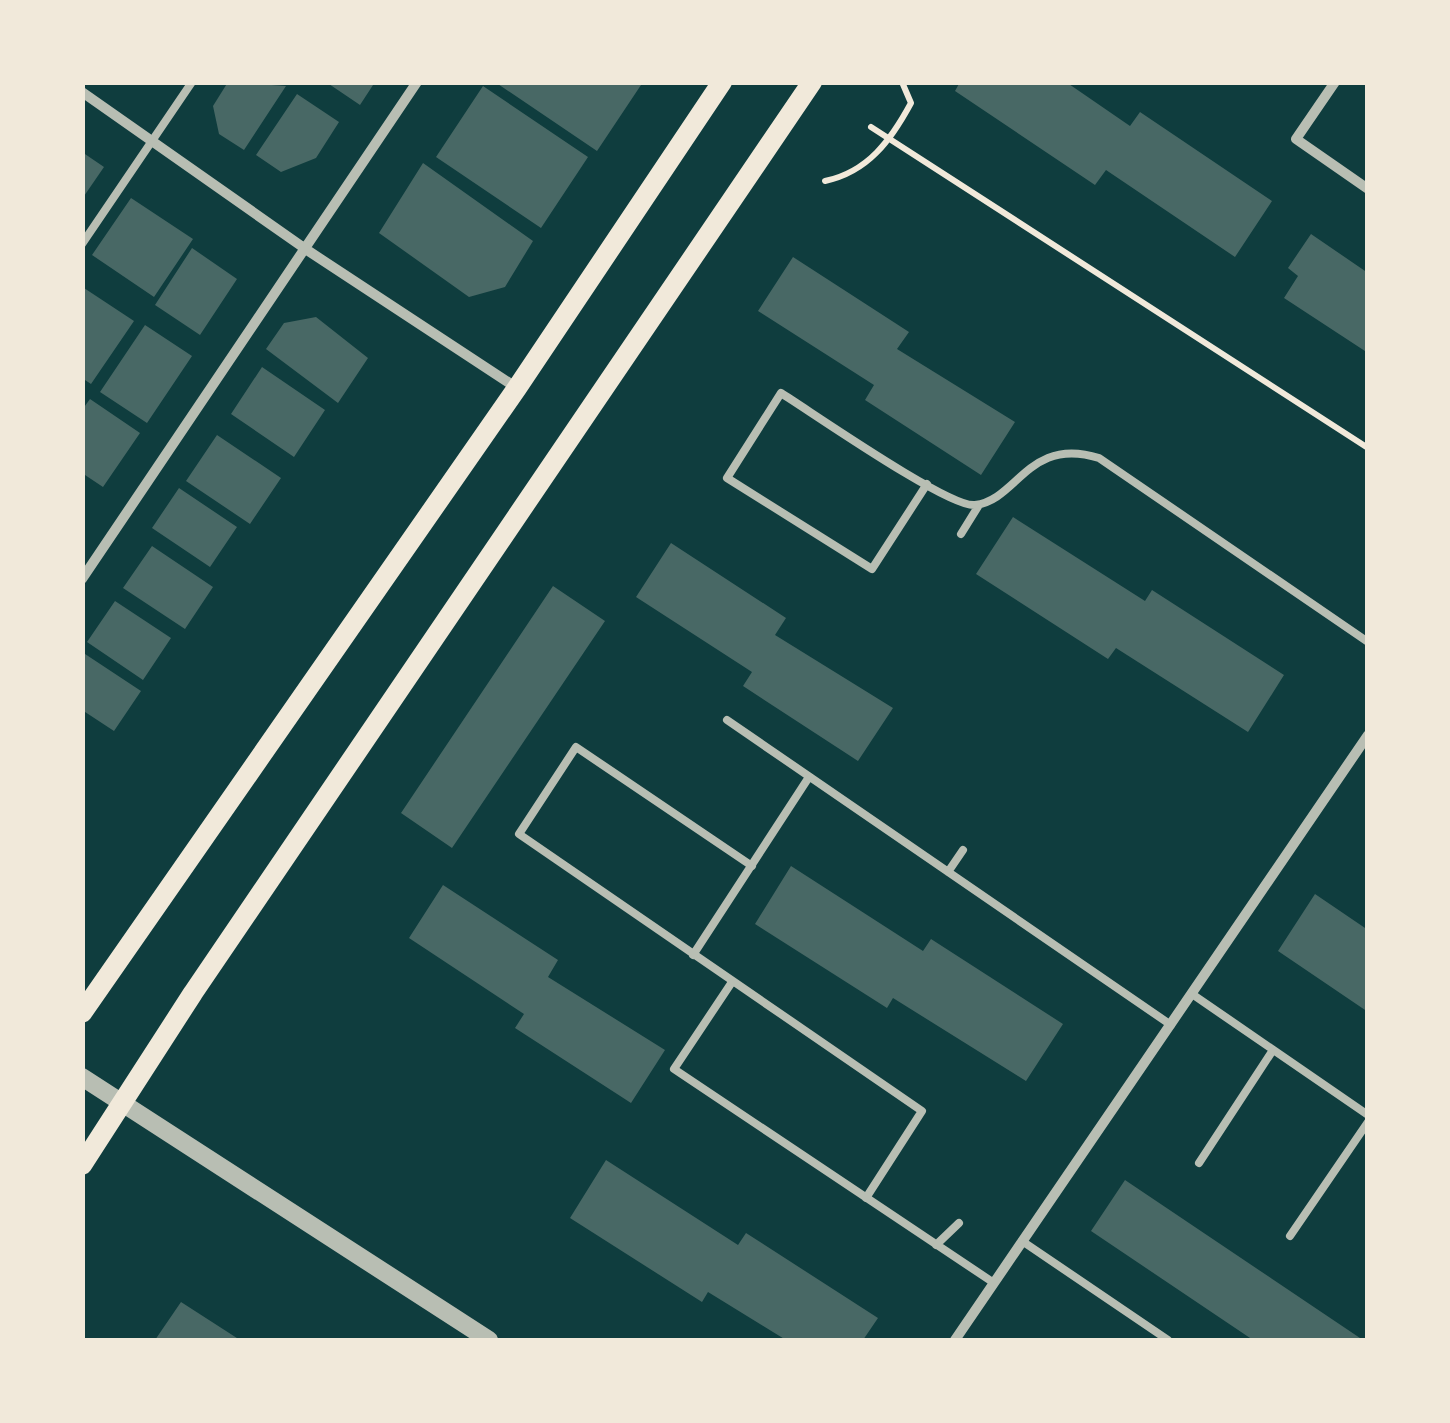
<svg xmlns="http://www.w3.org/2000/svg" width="1450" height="1423" font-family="'Asap Condensed',sans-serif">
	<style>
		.building { fill: #486865 }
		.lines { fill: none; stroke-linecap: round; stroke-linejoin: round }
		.path { stroke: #f1e9da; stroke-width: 6 }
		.service { stroke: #b8beb3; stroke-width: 8 }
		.minor { stroke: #b8beb3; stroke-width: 10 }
		.tertiary { stroke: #b8beb3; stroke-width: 18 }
		.secondary { stroke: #f1e9da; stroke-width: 20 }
	</style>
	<rect width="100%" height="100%" fill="#0f3d3e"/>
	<path class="building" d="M 228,82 L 286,86 L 244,150 L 219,134 L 213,106 Z
		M 326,82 L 375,82 L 360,105 Z
		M 495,82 L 643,82 L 597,151 Z
		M 960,82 L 1066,82 L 1130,126 L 1140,112 L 1272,201 L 1235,257 L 1106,170 L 1095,185 L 955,91 Z
		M 483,86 L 588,157 L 541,228 L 436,157 Z
		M 297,94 L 339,122 L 316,158 L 281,172 L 256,155 Z
		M 82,152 L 104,167 L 82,199 Z
		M 423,163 L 533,241 L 505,287 L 469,297 L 379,233 Z
		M 131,198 L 193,239 L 154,297 L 92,255 Z
		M 1311,234 L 1368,273 L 1368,353 L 1284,298 L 1298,276 L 1288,268 Z
		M 192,248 L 237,279 L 200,335 L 155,305 Z
		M 793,257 L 909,332 L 897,349 L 1015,422 L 981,475 L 865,400 L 874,385 L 758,311 Z
		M 84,288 L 134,321 L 91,384 L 82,378 Z
		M 316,317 L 368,358 L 338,403 L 266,349 L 284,323 Z
		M 145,325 L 192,356 L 147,423 L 100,392 Z
		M 262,367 L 325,410 L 294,457 L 231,414 Z
		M 90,399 L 140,433 L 103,487 L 82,473 L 82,410 Z
		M 217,435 L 281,478 L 250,524 L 186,481 Z
		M 179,488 L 237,527 L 210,567 L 152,528 Z
		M 1013,517 L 1145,601 L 1152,590 L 1284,675 L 1248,732 L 1116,648 L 1108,659 L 976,574 Z
		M 671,543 L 786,618 L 775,635 L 893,708 L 858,761 L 743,686 L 752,672 L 636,597 Z
		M 152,546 L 213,587 L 185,629 L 123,588 Z
		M 553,586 L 605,621 L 452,848 L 401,813 Z
		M 115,601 L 171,638 L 143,680 L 87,642 Z
		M 82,652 L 141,691 L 114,731 L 82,710 Z
		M 791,866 L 923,951 L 931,939 L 1063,1024 L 1026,1081 L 893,998 L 887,1008 L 755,924 Z
		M 443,885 L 558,960 L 548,977 L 665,1050 L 631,1103 L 515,1028 L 524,1014 L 409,938 Z
		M 1315,894 L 1368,930 L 1368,1012 L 1278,951 Z
		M 606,1160 L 738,1245 L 746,1233 L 878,1318 L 863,1340 L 786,1340 L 708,1292 L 702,1302 L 570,1218 Z
		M 1125,1180 L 1360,1338 L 1358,1340 L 1253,1340 L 1091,1231 Z
		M 181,1302 L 240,1340 L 155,1340 Z"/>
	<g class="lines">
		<path class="path" d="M 871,127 L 1368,448
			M 825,181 C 868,172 891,140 911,103 L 902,82"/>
		<path class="service" d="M 82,244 L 192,82
			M 927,484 L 872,569 L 727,478 L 781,393 C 813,413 949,508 975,505 C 1018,500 1028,436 1099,458 L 1368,642
			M 961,534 L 979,505
			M 727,720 L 1171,1025
			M 752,866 L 576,747 L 519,834 L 922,1111 L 866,1198
			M 948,872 L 963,850
			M 693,955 L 809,777
			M 732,982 L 674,1069 L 994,1283
			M 1192,994 L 1368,1115
			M 1199,1163 L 1273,1050
			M 1290,1236 L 1368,1122
			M 1022,1241 L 1168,1340
			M 936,1245 L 959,1223"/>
		<path class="minor" d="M 1335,82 L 1296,139 L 1368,189
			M 82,92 L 307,250 L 517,388
			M 82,579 L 417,82
			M 955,1340 L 1368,735"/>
		<path class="tertiary" d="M 82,1077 L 489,1340"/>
		<path class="secondary" d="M 82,1013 L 517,388 L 722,82
			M 82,1165 L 193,993 L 812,82"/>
	</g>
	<rect width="1450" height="1423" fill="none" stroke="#f1e9da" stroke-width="170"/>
</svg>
